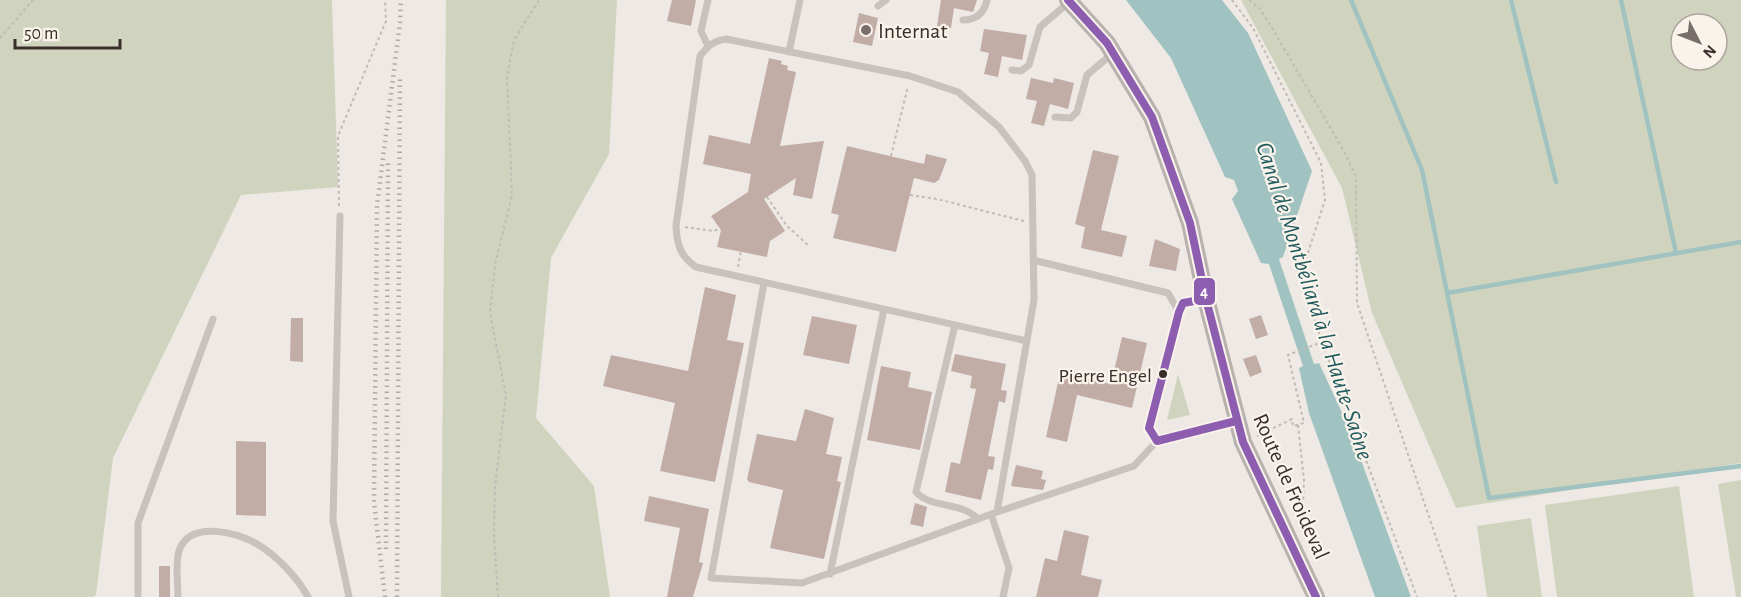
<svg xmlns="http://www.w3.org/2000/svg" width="1741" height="597" font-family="'Alegreya Sans',sans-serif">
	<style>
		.green { fill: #d0d4be; fill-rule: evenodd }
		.water { fill: #a0c2c0 }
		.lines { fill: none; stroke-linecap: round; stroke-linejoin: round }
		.stream { stroke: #a0c2c0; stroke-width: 4.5 }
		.building { fill: #c2aca6 }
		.path { stroke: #c1bab5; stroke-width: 2; stroke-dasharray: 3 3; stroke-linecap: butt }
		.lane { stroke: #c8c1bd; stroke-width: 7 }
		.secondary { stroke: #b8b1ad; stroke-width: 18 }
		.rail { stroke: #b0aaa6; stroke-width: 4.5; stroke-dasharray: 1.5 4.5; stroke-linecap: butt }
		.bus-1-casing { stroke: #faf3ec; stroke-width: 12 }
		.bus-1 { stroke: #8d5daf; stroke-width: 8 }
		.poi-dot { fill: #786f6b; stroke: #faf3ec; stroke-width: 2 }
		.bus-dot { fill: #392e2a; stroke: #faf3ec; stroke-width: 2 }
		.labels { text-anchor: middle; stroke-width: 4.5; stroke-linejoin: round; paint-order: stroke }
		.bus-label { font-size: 20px; fill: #392e2a; stroke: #faf3ec; text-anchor: end }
		.poi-label { font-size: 22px; fill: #392e2a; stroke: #faf3ec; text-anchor: start }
		.street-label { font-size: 22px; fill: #392e2a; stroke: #faf3ec }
		.water-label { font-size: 24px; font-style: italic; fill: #1f5a5c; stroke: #faf3ec }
		.line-badge { stroke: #faf3ec; stroke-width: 2 }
		.badge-label { font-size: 16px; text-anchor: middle; font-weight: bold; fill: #fff }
	</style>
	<rect width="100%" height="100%" fill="#eee9e4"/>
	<path class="green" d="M 0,0 L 332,0 L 338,187 L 241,195 L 113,458 L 96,595 L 93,597 L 0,597 Z
		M 446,0 L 617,0 L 609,154 L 551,258 L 536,418 L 594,486 L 610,597 L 441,597 Z
		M 1241,0 L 1741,0 L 1741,463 L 1456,508 L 1372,313 L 1342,188 ZM 1681,24 L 1717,24 L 1717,60 L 1681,60 Z
		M 1178,374 L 1190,415 L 1167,420 Z
		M 1741,480 L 1741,597 L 1736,597 L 1718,484 Z
		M 1679,486 L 1694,597 L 1557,597 L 1545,505 Z
		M 1531,518 L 1542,597 L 1487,597 L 1477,526 Z"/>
	<path class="water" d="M 1126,0 L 1222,0 L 1248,33 L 1312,171 L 1283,257 L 1279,259 L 1314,364 L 1319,363 L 1350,430 L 1411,597 L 1375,597 L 1309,413 L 1299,368 L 1303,366 L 1269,264 L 1261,263 L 1232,199 L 1238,191 L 1234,180 L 1225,177 L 1171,58 Z"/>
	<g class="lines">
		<path class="stream" d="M 1351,0 L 1422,170 L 1489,498 L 1741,466
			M 1511,0 L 1556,182
			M 1621,0 L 1676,253
			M 1447,293 L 1741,242"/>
	</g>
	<path class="building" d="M 672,0 L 696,0 L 691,26 L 667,21 Z
		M 941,0 L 977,0 L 973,12 L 954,8 L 951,28 L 937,26 Z
		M 859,13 L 878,18 L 872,46 L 853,42 Z
		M 984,29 L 1027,35 L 1022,60 L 1002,56 L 998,77 L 984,74 L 989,53 L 980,51 Z
		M 769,58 L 782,61 L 781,64 L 788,66 L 787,70 L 796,72 L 780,146 L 824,141 L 812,199 L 793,195 L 796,178 L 764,199 L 785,231 L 770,241 L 767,257 L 717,247 L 721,230 L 711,216 L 748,192 L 751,174 L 703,164 L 709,135 L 750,144 Z
		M 1031,78 L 1053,83 L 1054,78 L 1074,83 L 1068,109 L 1050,104 L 1044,126 L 1031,123 L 1037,101 L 1026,99 Z
		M 847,146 L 924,164 L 926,154 L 947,159 L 939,180 L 934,183 L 914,178 L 896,252 L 833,238 L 839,215 L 831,213 Z
		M 1093,150 L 1119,156 L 1101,230 L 1127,236 L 1122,257 L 1081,248 L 1085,227 L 1075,224 Z
		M 1155,239 L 1180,249 L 1176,271 L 1149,266 Z
		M 705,287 L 736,295 L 727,340 L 744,343 L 715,482 L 660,471 L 675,403 L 603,386 L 611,355 L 688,371 Z
		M 1261,315 L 1268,335 L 1256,339 L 1249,319 Z
		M 812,316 L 857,325 L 849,364 L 803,355 Z
		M 291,318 L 303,318 L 303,362 L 290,361 Z
		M 1122,337 L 1147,343 L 1132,408 L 1077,395 L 1067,442 L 1046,437 L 1061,369 L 1081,373 L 1081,377 L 1111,384 Z
		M 955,354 L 1006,364 L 1001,390 L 1007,391 L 1005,403 L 999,401 L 988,456 L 995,457 L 993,470 L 988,469 L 981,500 L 945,492 L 951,462 L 960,464 L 976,389 L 970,388 L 972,376 L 951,371 Z
		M 1256,355 L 1262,372 L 1250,377 L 1243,359 Z
		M 881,366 L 911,372 L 908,387 L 932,392 L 920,450 L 867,440 Z
		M 805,409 L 834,418 L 826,454 L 842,457 L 837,481 L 841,482 L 824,559 L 770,548 L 783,490 L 749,482 L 747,479 L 757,434 L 796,441 Z
		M 236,441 L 266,442 L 266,516 L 236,515 Z
		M 1016,465 L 1043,471 L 1041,479 L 1046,480 L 1043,490 L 1011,486 Z
		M 649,496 L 709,509 L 699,562 L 703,563 L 693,597 L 667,597 L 680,528 L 644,521 Z
		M 915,503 L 927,507 L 923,527 L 910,524 Z
		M 1064,530 L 1089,536 L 1081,575 L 1102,580 L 1098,597 L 1036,597 L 1045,558 L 1057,561 Z
		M 159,566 L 170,566 L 170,597 L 159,597 Z"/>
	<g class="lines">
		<path class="path" d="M 1232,0 L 1253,28 L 1321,163 L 1325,200 L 1306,259 L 1304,287 L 1322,342 L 1417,597
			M 1249,0 L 1260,9 L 1271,26 L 1345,153 L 1356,177 L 1357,303 L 1456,597
			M 0,38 L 33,0
			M 891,156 L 908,86
			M 910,195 L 937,199 L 1024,221
			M 767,197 L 787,226 L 809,246
			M 339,206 L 338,136 L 386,21 L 385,0
			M 685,227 L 714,231 L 720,228
			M 738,267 L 741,250
			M 1298,425 L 1304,480 L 1302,527
			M 1257,436 L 1292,419 L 1293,426 L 1304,423 L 1288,355 L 1322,342
			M 498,597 L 494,534 L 495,487 L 506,395 L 490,313 L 495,264 L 512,195 L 507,76 L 514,40 L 539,0"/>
		<path class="lane" d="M 878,6 L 886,0
			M 963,20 C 976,20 984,14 987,0
			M 708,46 L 701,31 L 708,0
			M 789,52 L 800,0
			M 1012,70 L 1021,71 L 1029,65 L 1040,27 L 1068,3
			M 1055,117 L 1071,118 L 1077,112 L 1087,75 L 1113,53
			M 340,216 L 333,521 L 349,597
			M 1033,260 L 1168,293 L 1179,312
			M 764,283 L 711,578 L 802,583 L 997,512 L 1134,466 L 1157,441
			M 1206,299 L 1183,303 L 1179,312 L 1149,428 L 1157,441 L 1236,421
			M 955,325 L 916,492 C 931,509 961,501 978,519
			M 997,512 L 1034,300 L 1032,175 L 1025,161 L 999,127 L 958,92 L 910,76 L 726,39 C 713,41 708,46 700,56 L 676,226 C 677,245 680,256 696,267 L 1027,341
			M 991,514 L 1009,568 L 1003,597
			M 830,574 L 884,309
			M 138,597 L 138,523 L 213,319
			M 178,597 C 178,583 175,564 179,551 C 189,520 237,532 257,544 C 276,555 298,578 308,597"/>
		<path class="secondary" d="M 1068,0 L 1107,43 L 1152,117 L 1190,223 L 1206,299 L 1243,442 L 1316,597"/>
		<path class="rail" d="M 386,549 L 388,162
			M 385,597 L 374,502 L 377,206 L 400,22 L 401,0
			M 397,597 L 400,75"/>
		<g class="bus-1-casing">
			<path id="bus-1" d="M 1068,0 L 1107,43 L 1152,117 L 1190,223 L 1206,299 L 1243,442 L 1316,597
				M 1206,299 L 1183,303 L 1179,312 L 1149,428 L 1157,441 L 1236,421"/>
		</g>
		<use href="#bus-1" class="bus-1"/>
	</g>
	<circle class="poi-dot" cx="866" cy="30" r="6"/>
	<circle class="bus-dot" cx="1163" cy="374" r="5"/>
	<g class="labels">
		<g class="bus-label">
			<text x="1152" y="382">Pierre Engel</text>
		</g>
		<g class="poi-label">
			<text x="878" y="38">Internat</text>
		</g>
		<g class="street-label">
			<text transform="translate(1292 486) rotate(66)" y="8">Route de Froideval</text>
		</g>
		<g class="water-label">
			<text transform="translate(1315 301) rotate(72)" y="8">Canal de Montbéliard à la Haute-Saône</text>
		</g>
	</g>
	<rect class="line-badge" x="1193" y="277" width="23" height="29" rx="6" fill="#8d5daf"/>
	<g class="badge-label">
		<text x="1204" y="297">4</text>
	</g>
	<g transform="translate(1699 42) rotate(132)"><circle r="28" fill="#faf3ec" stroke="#ada49e" stroke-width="1.5"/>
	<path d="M0-4.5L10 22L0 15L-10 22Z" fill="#786f6b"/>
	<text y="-9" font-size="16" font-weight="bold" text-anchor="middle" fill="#392e2a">N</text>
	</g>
	<path d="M15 39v9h105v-9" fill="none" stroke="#392e2a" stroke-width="3"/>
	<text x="24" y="39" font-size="18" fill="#392e2a" stroke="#faf3ec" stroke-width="4.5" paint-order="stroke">50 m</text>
</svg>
